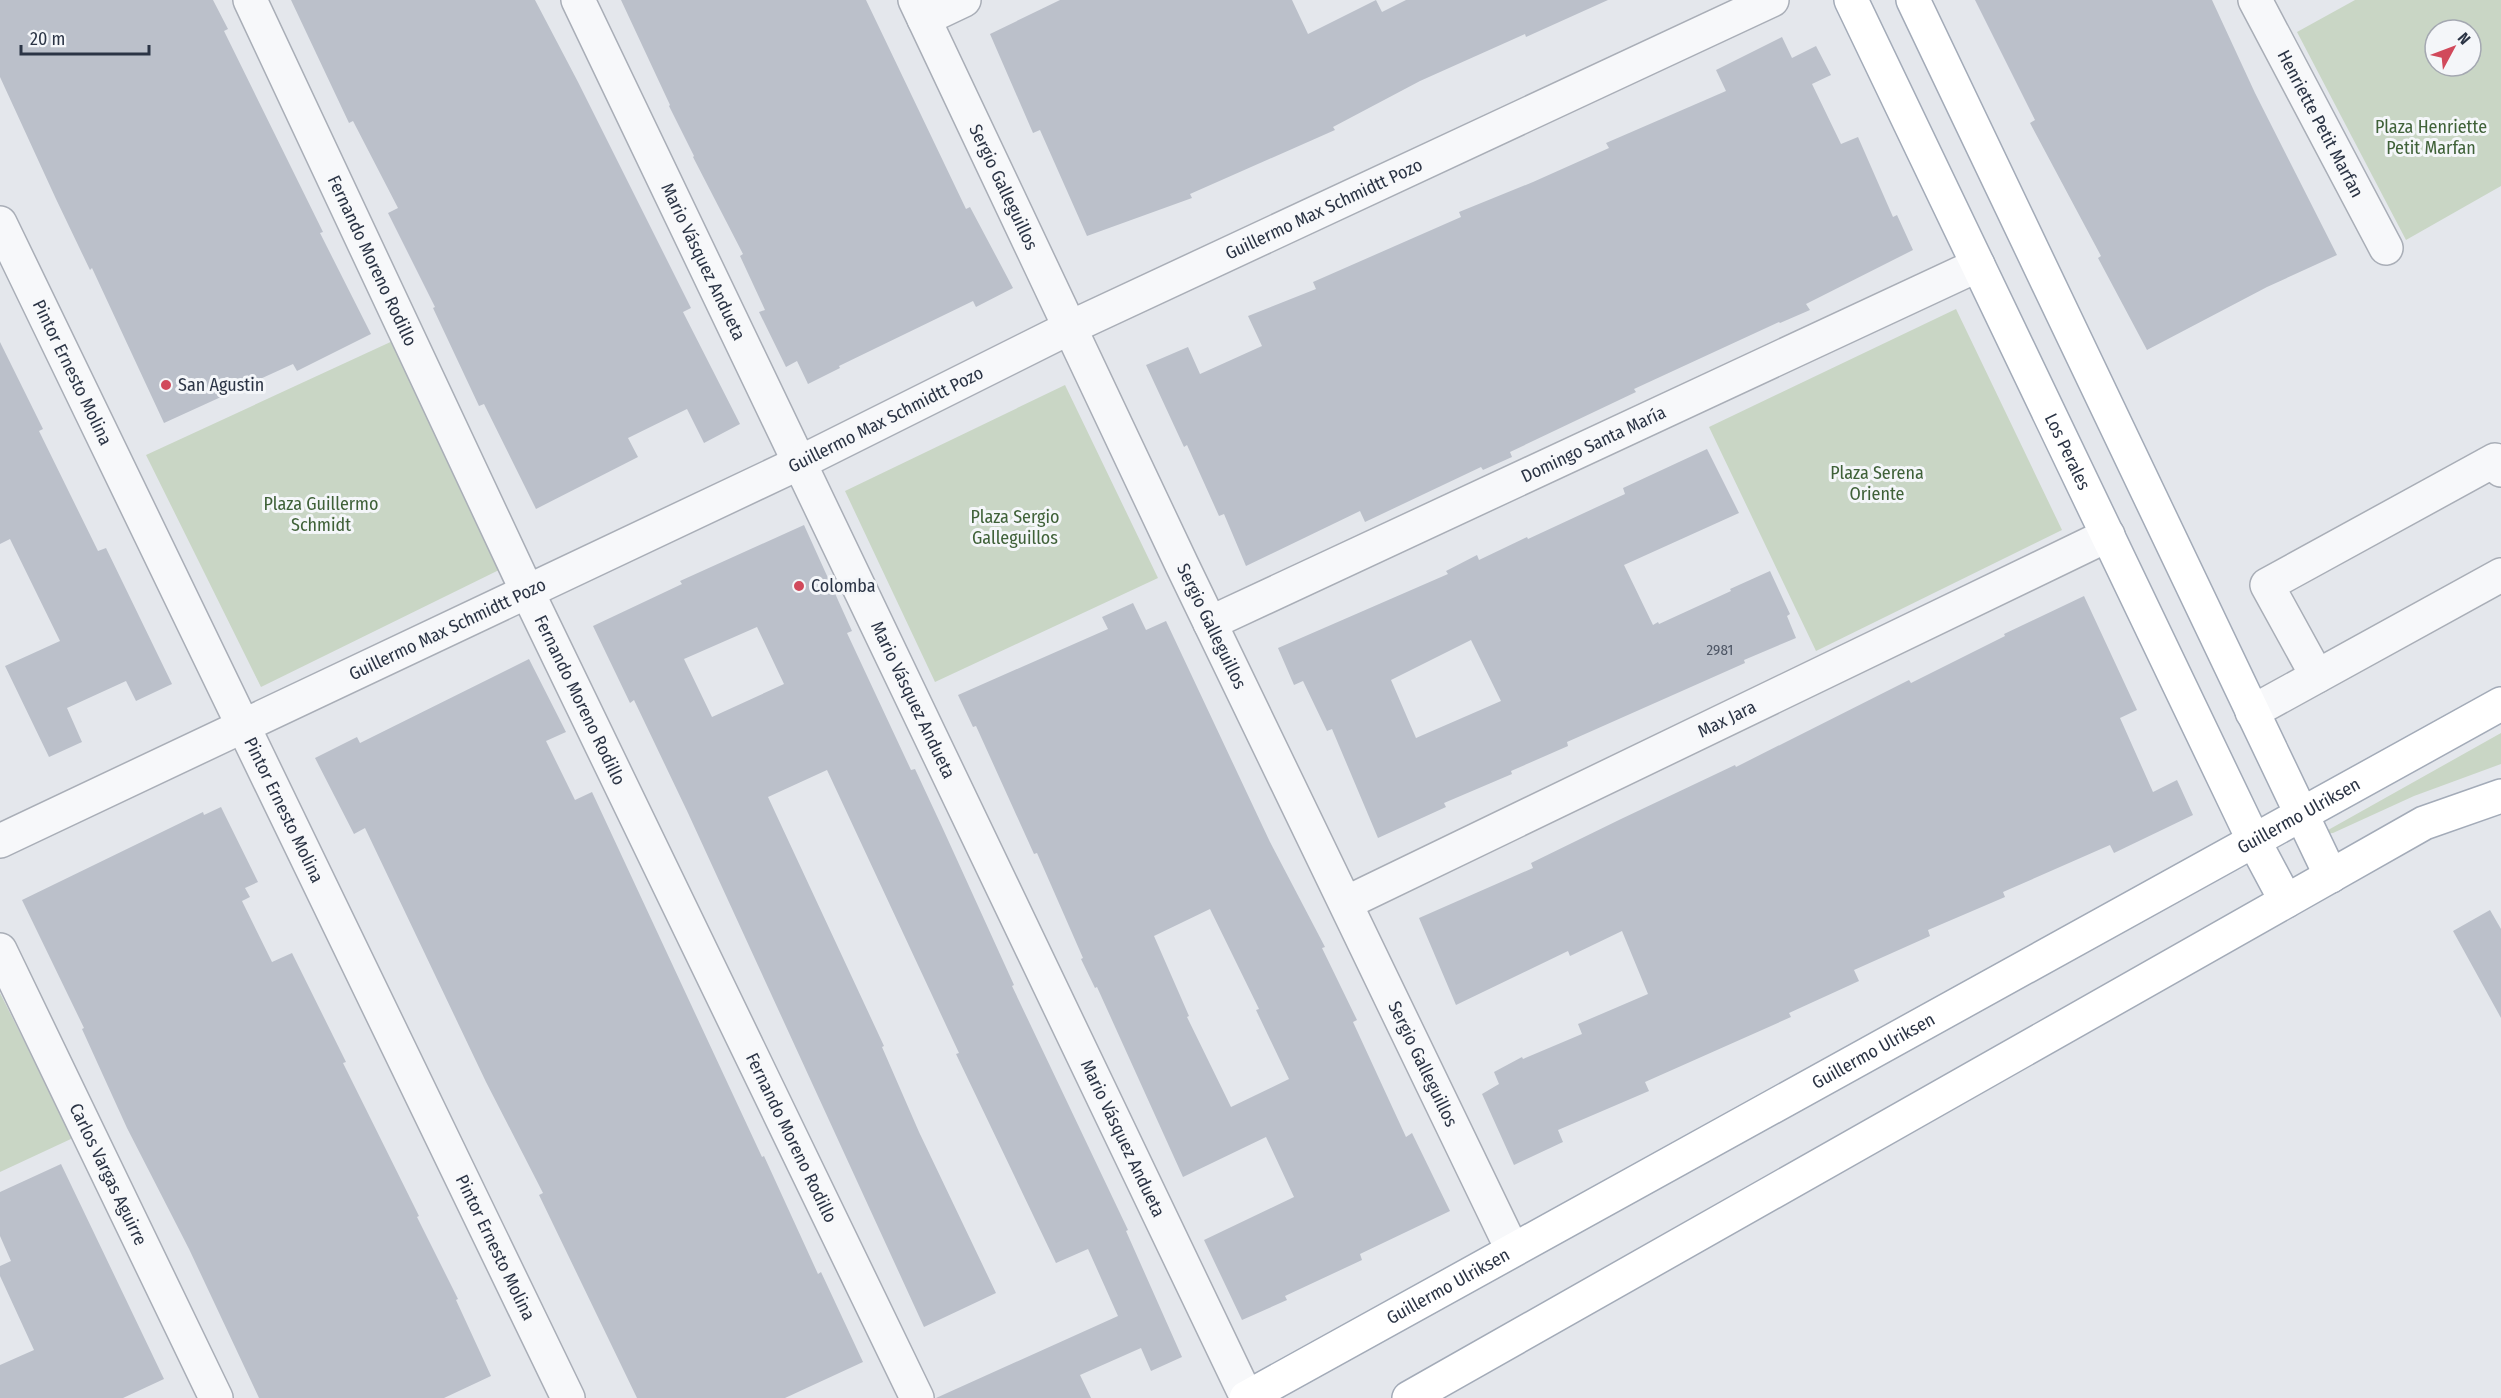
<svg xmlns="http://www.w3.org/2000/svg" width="2501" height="1398" font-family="'Fira Sans Condensed',sans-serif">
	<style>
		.green { fill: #c9d6c5; fill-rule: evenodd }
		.building { fill: #bbc0ca; fill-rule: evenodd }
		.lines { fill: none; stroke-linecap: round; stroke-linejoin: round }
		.minor-casing { stroke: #a9aeb7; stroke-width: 36 }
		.major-casing { stroke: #a3abb8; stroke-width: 36 }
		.minor { stroke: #f7f8fa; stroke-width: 33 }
		.major { stroke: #fff; stroke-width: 33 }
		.poi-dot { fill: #d1495b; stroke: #f4f6f9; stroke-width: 2 }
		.labels { text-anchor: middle; stroke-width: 6; stroke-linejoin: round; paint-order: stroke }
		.number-label { font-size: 15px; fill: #4f5766 }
		.street-label { font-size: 18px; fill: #2b3445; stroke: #f4f6f9 }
		.park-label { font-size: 18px; fill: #3f6138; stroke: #f4f6f9 }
		.poi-label { font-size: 18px; fill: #2b3445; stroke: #f4f6f9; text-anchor: start }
	</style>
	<rect width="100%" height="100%" fill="#e4e7ec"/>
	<path class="green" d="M 2355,0 L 2501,0 L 2501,186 L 2406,240 L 2297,32 ZM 2435,30 L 2471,30 L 2471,66 L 2435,66 Z
		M 1956,309 L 2062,530 L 1816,651 L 1709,427 Z
		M 397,339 L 499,570 L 261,687 L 146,455 Z
		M 1065,385 L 1158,578 L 935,682 L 845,491 Z
		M 2501,733 L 2501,764 L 2414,796 L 2333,833 L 2321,834 Z
		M 0,993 L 73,1138 L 0,1172 Z"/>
	<path class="building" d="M 0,0 L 213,0 L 228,29 L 224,31 L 323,232 L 320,233 L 371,334 L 297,371 L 293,364 L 164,423 L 92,268 L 90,270 L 56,199 L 0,77 Z
		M 291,0 L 535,0 L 578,82 L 691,308 L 683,312 L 740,424 L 704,443 L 687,409 L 628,438 L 638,457 L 536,509 L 484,404 L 479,406 L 433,308 L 435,307 L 388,213 L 398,208 L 353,121 L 349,123 Z
		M 621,0 L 866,0 L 966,209 L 970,207 L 1013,288 L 976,307 L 973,301 L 839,366 L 840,368 L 808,384 L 797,361 L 786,367 L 759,312 L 765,310 L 740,256 L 743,254 L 693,157 L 694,156 L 669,106 L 670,105 Z
		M 1060,0 L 1292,0 L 1308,34 L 1376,0 L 1382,12 L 1406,0 L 1608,0 L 1526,37 L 1525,34 L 1420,81 L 1333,127 L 1335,130 L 1190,194 L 1192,198 L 1087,236 L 1040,130 L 1033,133 L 990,34 Z
		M 1975,0 L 2212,0 L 2255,93 L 2337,255 L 2267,287 L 2147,350 L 2098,258 L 2101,256 L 2030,123 L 2035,120 Z
		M 1782,37 L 1792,58 L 1816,46 L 1831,75 L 1812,84 L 1841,144 L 1858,137 L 1893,217 L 1897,215 L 1913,250 L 1806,304 L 1810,310 L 1780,323 L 1779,322 L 1634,389 L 1636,392 L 1510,452 L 1512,457 L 1483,470 L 1481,467 L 1365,522 L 1360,511 L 1246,566 L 1224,514 L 1219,516 L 1187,445 L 1184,447 L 1146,365 L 1188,347 L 1200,374 L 1262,346 L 1248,316 L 1316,289 L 1313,282 L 1461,217 L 1459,212 L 1533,182 L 1609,148 L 1606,143 L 1726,91 L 1716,70 Z
		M 0,342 L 43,429 L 39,431 L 98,551 L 106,548 L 172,684 L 136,701 L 126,681 L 67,708 L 82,742 L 49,757 L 5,666 L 60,641 L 10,539 L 0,544 Z
		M 1707,449 L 1739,513 L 1624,565 L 1653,625 L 1658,622 L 1659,624 L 1731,591 L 1730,589 L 1770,571 L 1790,614 L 1787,616 L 1796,638 L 1744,660 L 1745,663 L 1567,742 L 1568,746 L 1511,771 L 1512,774 L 1444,803 L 1446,807 L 1378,838 L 1332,729 L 1327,731 L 1303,681 L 1294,685 L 1278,648 L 1448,574 L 1446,571 L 1477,555 L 1479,560 L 1527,537 L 1528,539 L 1625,494 L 1623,488 ZM 1471,640 L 1501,701 L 1416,738 L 1391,680 Z
		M 804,525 L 852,631 L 847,633 L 911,770 L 915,769 L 943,829 L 1014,985 L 1012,986 L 1128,1230 L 1126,1231 L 1182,1357 L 1151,1371 L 1141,1348 L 1080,1375 L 1091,1398 L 936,1398 L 1118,1316 L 1088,1249 L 1056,1263 L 956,1054 L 959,1053 L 827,770 L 768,797 L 884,1046 L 882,1047 L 919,1132 L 996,1293 L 924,1327 L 688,813 L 634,700 L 630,703 L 593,626 L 682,584 L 680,581 ZM 757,627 L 784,684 L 712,717 L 684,659 Z
		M 2084,596 L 2137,710 L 2120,718 L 2153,792 L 2177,780 L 2193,815 L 2114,853 L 2110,845 L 2003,892 L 2005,897 L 1928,930 L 1930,936 L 1854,970 L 1859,981 L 1789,1013 L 1791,1017 L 1645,1082 L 1649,1091 L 1558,1130 L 1563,1142 L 1514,1165 L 1482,1094 L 1499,1084 L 1494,1072 L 1522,1057 L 1523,1059 L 1582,1034 L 1578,1024 L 1648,994 L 1622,931 L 1570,956 L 1568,951 L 1456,1005 L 1419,918 L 1533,868 L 1531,863 L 1621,819 L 1735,765 L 1736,767 L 1909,680 L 1911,683 L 2005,636 L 2004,634 Z
		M 1133,603 L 1146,630 L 1166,621 L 1270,842 L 1325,947 L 1322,948 L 1357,1020 L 1353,1022 L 1406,1137 L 1412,1133 L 1450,1211 L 1360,1254 L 1362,1260 L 1285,1296 L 1287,1300 L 1242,1320 L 1204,1240 L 1294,1197 L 1266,1137 L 1183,1177 L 1097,987 L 1095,988 L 1081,959 L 1083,958 L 1037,853 L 1034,854 L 976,726 L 973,727 L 958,695 L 1108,629 L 1102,617 ZM 1210,909 L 1259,1009 L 1256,1010 L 1289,1079 L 1231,1107 L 1187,1017 L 1189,1016 L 1154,936 Z
		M 529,659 L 566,732 L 546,741 L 575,800 L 592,792 L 762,1157 L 764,1156 L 818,1274 L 821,1272 L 863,1362 L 785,1398 L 637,1398 L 539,1195 L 543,1193 L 486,1082 L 365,828 L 354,834 L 315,758 L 357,737 L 360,743 Z
		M 221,807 L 258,882 L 245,888 L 250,897 L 242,901 L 272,962 L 292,953 L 346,1062 L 343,1063 L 419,1216 L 417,1217 L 458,1299 L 456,1300 L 491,1376 L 444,1398 L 259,1398 L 189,1249 L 127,1128 L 82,1029 L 84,1028 L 22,900 L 203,812 L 204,815 Z
		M 2490,910 L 2501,929 L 2501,1018 L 2453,931 Z
		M 61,1164 L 164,1379 L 123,1398 L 0,1398 L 0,1365 L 34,1350 L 0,1276 L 0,1266 L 11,1261 L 0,1236 L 0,1192 Z"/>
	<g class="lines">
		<g class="minor-casing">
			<g id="minor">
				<path id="s1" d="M 250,0 L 527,591 L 917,1398"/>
				<path id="s2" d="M 578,0 L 1247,1398"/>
				<path id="s3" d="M 915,0 L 1182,565 L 1512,1249"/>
				<path id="s4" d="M 2255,0 L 2386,248"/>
				<path d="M 924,19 L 964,0"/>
				<path id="s5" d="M 0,223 L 568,1398"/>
				<path id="s6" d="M 1210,623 L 1978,265"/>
				<path d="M 2317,676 L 2267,585 L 2495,460 L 2501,470"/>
				<path d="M 2252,712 L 2501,575"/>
				<path id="s7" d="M 0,841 L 799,463 L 1069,328 L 1772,0"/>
				<path id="s8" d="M 1346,903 L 2108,535"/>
				<path id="s9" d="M 0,950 L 216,1398"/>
			</g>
		</g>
		<g class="major-casing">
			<g id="major">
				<path id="s10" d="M 1851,0 L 2254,841 L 2286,901"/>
				<path d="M 1913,0 L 2331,876"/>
				<path id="s11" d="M 1246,1398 L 2501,704"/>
				<path d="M 1409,1398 L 2424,823 L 2501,796"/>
			</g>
		</g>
		<use href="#minor" class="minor"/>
		<use href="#major" class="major"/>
	</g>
	<g class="poi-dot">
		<circle cx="166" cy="385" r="6"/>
		<circle cx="799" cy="586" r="6"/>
	</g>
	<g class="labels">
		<g class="number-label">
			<text x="1720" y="655">2981</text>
		</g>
		<g class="street-label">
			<text dy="6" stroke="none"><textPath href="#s4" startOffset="140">Henriette Petit Marfan</textPath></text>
			<text dy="6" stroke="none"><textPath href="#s3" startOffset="207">Sergio Galleguillos</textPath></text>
			<text dy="6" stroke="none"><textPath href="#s7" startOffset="1467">Guillermo Max Schmidtt Pozo</textPath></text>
			<text dy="6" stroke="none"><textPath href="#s1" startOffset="288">Fernando Moreno Rodillo</textPath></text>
			<text dy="6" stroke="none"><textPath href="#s2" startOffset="290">Mario Vásquez Andueta</textPath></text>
			<text dy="6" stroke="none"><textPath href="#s5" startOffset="166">Pintor Ernesto Molina</textPath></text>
			<text dy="6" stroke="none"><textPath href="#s7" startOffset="981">Guillermo Max Schmidtt Pozo</textPath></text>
			<text dy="6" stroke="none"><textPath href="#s6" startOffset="423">Domingo Santa María</textPath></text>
			<text dy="6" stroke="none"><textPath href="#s10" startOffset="501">Los Perales</textPath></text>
			<text dy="6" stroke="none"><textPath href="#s3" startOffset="693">Sergio Galleguillos</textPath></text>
			<text dy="6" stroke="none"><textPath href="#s7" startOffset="495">Guillermo Max Schmidtt Pozo</textPath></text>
			<text dy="6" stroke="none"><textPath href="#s2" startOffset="776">Mario Vásquez Andueta</textPath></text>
			<text dy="6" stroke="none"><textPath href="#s1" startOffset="774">Fernando Moreno Rodillo</textPath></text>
			<text dy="6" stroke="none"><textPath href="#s8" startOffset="423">Max Jara</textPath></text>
			<text dy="6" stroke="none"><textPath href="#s5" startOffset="652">Pintor Ernesto Molina</textPath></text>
			<text dy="6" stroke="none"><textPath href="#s11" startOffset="1203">Guillermo Ulriksen</textPath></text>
			<text dy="6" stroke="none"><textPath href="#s11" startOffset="717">Guillermo Ulriksen</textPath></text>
			<text dy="6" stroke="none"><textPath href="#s3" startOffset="1179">Sergio Galleguillos</textPath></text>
			<text dy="6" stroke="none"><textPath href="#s2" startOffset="1262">Mario Vásquez Andueta</textPath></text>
			<text dy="6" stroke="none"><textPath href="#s1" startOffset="1260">Fernando Moreno Rodillo</textPath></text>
			<text dy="6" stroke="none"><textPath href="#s9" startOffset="249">Carlos Vargas Aguirre</textPath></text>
			<text dy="6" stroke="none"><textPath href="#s5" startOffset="1138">Pintor Ernesto Molina</textPath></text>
			<text dy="6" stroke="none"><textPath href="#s11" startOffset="231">Guillermo Ulriksen</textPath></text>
		</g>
		<g class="park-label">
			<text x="2431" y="133">Plaza Henriette<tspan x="2431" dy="21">Petit Marfan</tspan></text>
			<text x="1877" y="479">Plaza Serena<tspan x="1877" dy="21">Oriente</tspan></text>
			<text x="321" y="510">Plaza Guillermo<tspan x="321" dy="21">Schmidt</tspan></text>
			<text x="1015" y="523">Plaza Sergio<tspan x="1015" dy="21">Galleguillos</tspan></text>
		</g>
		<g class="poi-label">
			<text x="178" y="391">San Agustin</text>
			<text x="811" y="592">Colomba</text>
		</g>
	</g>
	<g transform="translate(2453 48) rotate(49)"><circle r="28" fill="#f4f6f9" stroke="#a4a8b1" stroke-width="1.5"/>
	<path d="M0-4.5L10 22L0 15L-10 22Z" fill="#d1495b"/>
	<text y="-9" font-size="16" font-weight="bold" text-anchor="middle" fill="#2b3445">N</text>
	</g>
	<path d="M21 45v9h128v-9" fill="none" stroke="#2b3445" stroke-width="3"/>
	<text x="30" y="45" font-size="18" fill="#2b3445" stroke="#f4f6f9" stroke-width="4.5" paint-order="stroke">20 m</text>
</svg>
